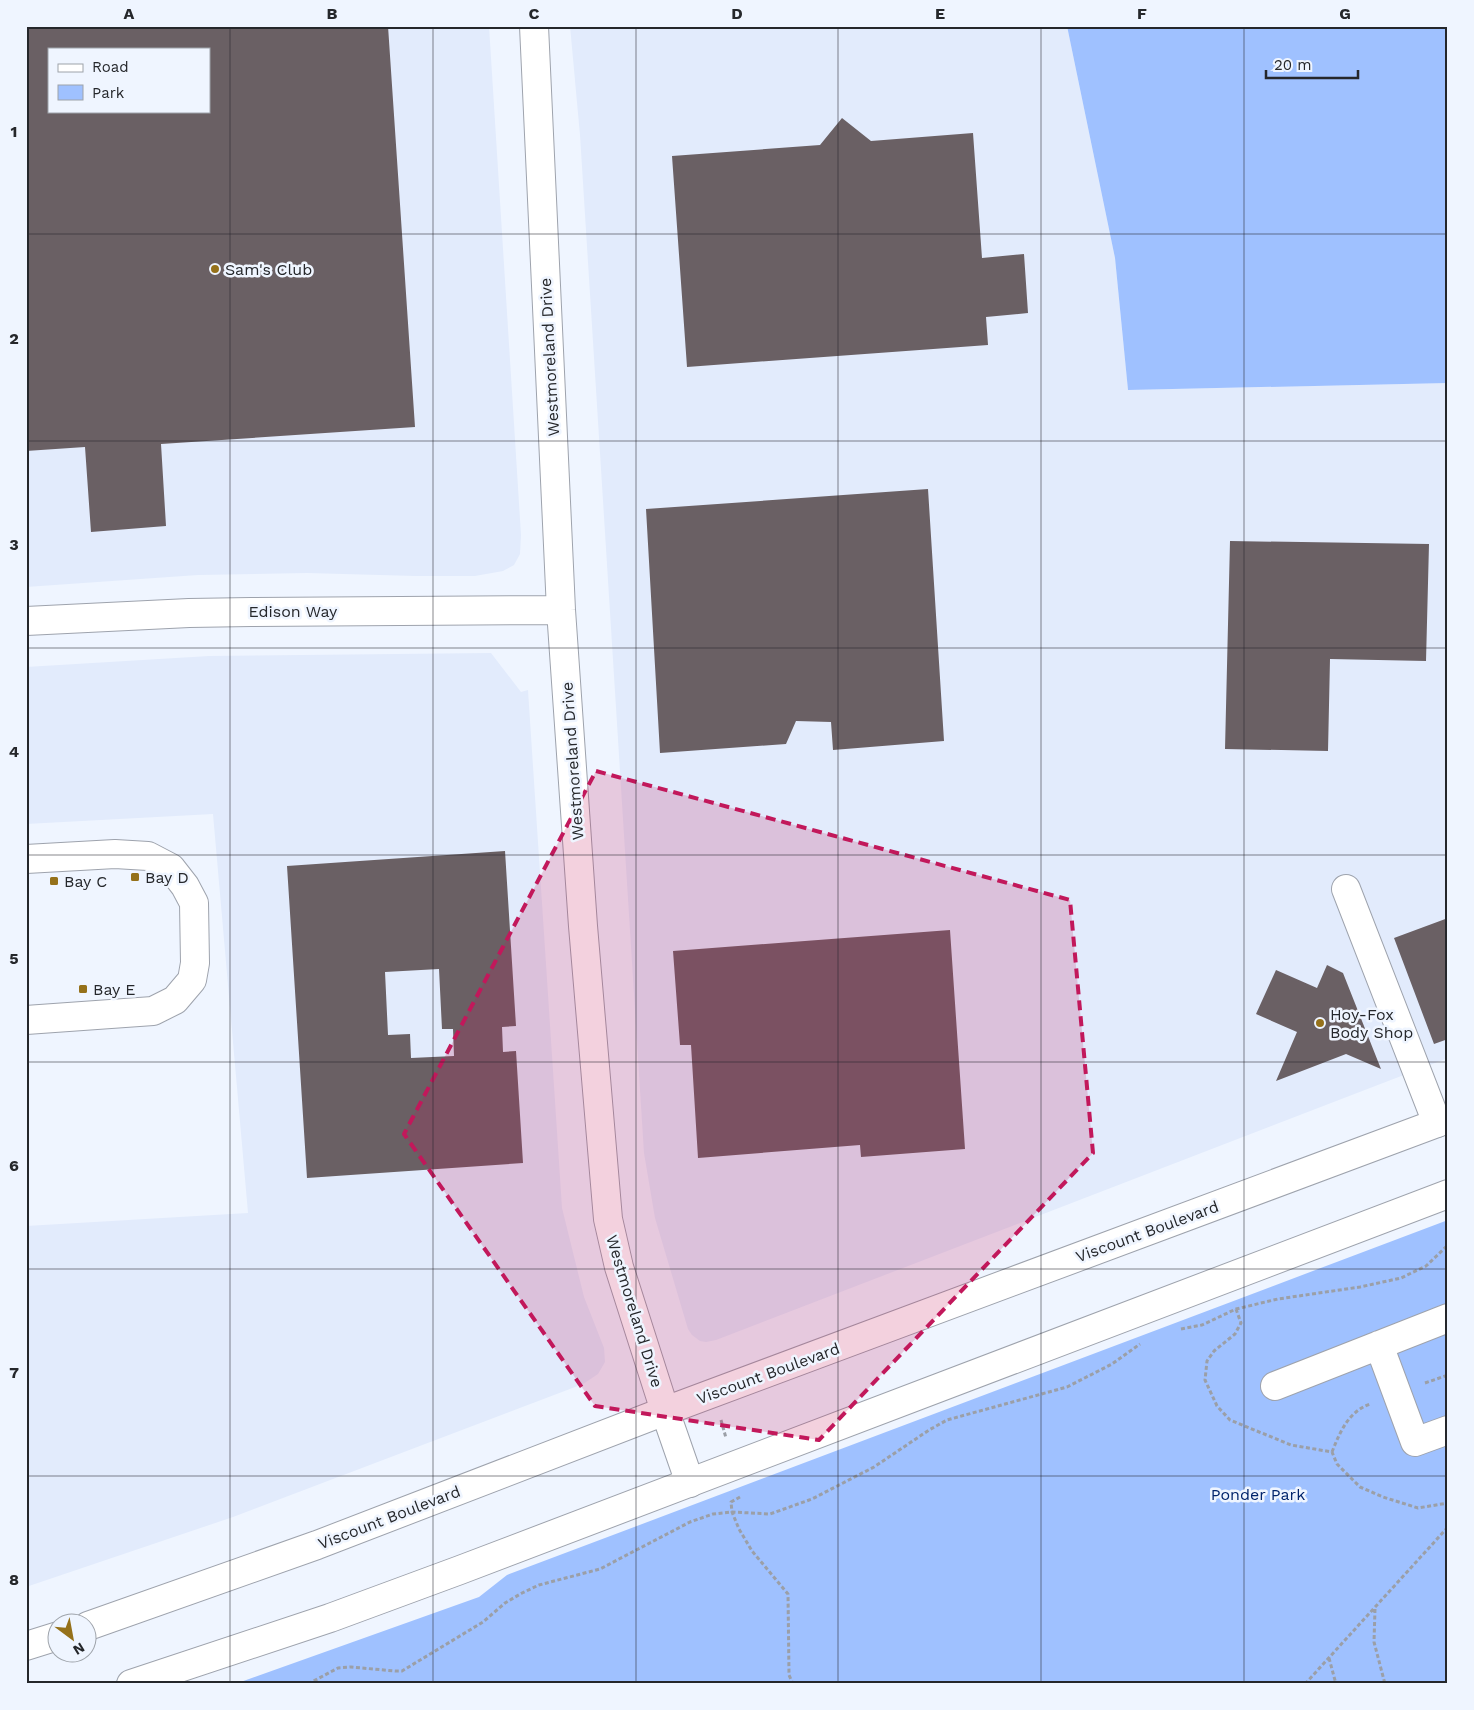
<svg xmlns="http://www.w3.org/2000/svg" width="1474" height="1710" font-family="'Work Sans',sans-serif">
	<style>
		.built { fill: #e2ebfc; fill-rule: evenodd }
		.green { fill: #9fc1ff }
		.building { fill: #6a6064; fill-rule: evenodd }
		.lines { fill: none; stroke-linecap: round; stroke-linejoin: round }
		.minor-casing { stroke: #9ea3ad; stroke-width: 30 }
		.major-casing { stroke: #9ea3ad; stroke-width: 30 }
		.path { stroke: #9b9fa7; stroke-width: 3; stroke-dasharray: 4 2.5; stroke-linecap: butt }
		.minor { stroke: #fff; stroke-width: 28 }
		.major { stroke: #fff; stroke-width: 28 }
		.marked { fill: #c2185b; fill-opacity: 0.2; stroke: #c2185b; stroke-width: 4; stroke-dasharray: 10 6; stroke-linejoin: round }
		.grid { fill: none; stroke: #25272b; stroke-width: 1; stroke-opacity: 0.55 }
		.poi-dot { fill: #95711a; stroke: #eff5ff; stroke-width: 2 }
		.labels { text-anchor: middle; stroke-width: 5; stroke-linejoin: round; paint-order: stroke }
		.poi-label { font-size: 16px; fill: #25272b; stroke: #eff5ff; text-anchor: start }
		.street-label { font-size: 16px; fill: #25272b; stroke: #eff5ff }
		.park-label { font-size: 16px; fill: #01246c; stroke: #eff5ff }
		.neatline { fill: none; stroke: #25272b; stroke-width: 2 }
		.grid-label { font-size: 16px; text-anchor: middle; font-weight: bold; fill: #25272b }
	</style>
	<rect width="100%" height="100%" fill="#eff5ff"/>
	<path class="built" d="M 26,26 L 489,26 L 521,535 L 520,554 L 514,565 L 503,571 L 475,576 L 416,576 L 307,573 L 198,575 L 26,587 ZM 49,49 L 209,49 L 209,111 L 49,111 Z
		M 570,26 L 1067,26 L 1115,258 L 1128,390 L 1448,383 L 1448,1058 L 716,1340 L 706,1342 L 700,1341 L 692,1335 L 688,1329 L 655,1218 L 644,1153 L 580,135 Z
		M 491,653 L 521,692 L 528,690 L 562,1208 L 584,1297 L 604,1348 L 605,1362 L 598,1374 L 583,1384 L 233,1517 L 26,1587 L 26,1226 L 248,1213 L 213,814 L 26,824 L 26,667 L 209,656 Z"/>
	<path class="green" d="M 1067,26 L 1448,26 L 1448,383 L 1128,390 L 1115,258 Z
		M 1448,1220 L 1448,1684 L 235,1684 L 479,1597 L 507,1575 Z"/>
	<path class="building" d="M 26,26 L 388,26 L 415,427 L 161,444 L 166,526 L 91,532 L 85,447 L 26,451 ZM 49,49 L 209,49 L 209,111 L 49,111 Z
		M 842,118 L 871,141 L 973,133 L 982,258 L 1024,254 L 1028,313 L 986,317 L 988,345 L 687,367 L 672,156 L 820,145 Z
		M 928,489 L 944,741 L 833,750 L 831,722 L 796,721 L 786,744 L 660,753 L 646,509 Z
		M 1230,541 L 1429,544 L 1426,661 L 1330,659 L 1328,751 L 1225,749 Z
		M 505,851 L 516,1026 L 502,1027 L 503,1052 L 516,1051 L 523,1163 L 307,1178 L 287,866 ZM 439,969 L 442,1029 L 453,1029 L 454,1056 L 411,1058 L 410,1034 L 388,1035 L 385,972 Z
		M 1448,918 L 1448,1039 L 1434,1044 L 1394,938 Z
		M 950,930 L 965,1149 L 861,1157 L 860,1145 L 698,1158 L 691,1045 L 680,1045 L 673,951 Z
		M 1327,965 L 1343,973 L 1381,1069 L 1346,1054 L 1276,1081 L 1297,1032 L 1256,1014 L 1276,970 L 1317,988 Z"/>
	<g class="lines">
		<g class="minor-casing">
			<path id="minor" d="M 534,26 L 561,610 L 583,926 L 608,1219 L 619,1267 L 665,1411 L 690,1483
				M 26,621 L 189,613 L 251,612 L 561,610
				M 26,859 L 115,854 L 148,856 L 171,868 L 185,886 L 194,903 L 195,963 L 192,980 L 175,1000 L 153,1011 L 26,1020
				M 1346,889 L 1437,1123
				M 1379,1345 L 1415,1442 L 1448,1430
				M 1275,1386 L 1448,1318"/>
		</g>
		<g class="major-casing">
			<path id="major" d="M 88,1626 L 317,1545 L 665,1411 L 1448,1119
				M 26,1646 L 58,1636
				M 131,1684 L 330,1618 L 460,1570 L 1448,1194"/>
		</g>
		<path class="path" d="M 1236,1309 L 1241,1323 L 1235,1334 L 1214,1351 L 1207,1361 L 1205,1380 L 1217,1406 L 1230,1420 L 1291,1445 L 1332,1452 L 1337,1464 L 1360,1487 L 1383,1497 L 1418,1508 L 1448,1503
			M 1181,1329 L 1202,1325 L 1236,1309 L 1278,1299 L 1360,1287 L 1401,1278 L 1426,1266 L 1448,1245
			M 1425,1383 L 1448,1375
			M 721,1420 L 726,1438
			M 1332,1452 C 1340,1432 1348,1412 1370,1404
			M 740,1497 L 731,1502 L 732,1512 L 739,1529 L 752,1551 L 788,1594 L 789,1675 L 793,1684
			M 1375,1609 L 1374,1642 L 1385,1684
			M 1329,1658 L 1336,1684
			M 308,1684 L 338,1668 L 351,1667 L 395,1671 L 402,1671 L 483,1622 L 505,1603 L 522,1593 L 539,1585 L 600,1569 L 690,1522 L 713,1514 L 732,1512 L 770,1514 L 812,1499 L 874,1467 L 929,1430 L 947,1420 L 1067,1387 L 1112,1364 L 1140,1344
			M 1305,1684 L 1448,1527"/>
		<use href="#minor" class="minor"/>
		<use href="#major" class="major"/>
	</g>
	<path class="marked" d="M 596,771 L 1070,900 L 1093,1153 L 819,1440 L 595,1406 L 404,1134 Z"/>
	<path class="grid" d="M 230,26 L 230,1684M 433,26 L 433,1684M 636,26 L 636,1684M 838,26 L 838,1684M 1041,26 L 1041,1684M 1244,26 L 1244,1684M 26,234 L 1448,234M 26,441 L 1448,441M 26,648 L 1448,648M 26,855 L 1448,855M 26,1062 L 1448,1062M 26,1269 L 1448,1269M 26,1476 L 1448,1476"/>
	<g class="poi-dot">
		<circle cx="215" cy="269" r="5"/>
		<rect x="130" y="872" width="10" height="10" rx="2.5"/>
		<rect x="49" y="876" width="10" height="10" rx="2.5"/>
		<rect x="78" y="984" width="10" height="10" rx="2.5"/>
		<circle cx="1320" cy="1023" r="5"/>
	</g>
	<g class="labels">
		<g class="poi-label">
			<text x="225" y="275">Sam's Club</text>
			<text x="145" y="883">Bay D</text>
			<text x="64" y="887">Bay C</text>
			<text x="93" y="995">Bay E</text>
			<text x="1330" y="1020">Hoy-Fox<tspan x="1330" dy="18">Body Shop</tspan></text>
		</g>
		<g class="street-label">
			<text transform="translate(549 357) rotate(-93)" y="6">Westmoreland Drive</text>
			<text x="293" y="617">Edison Way</text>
			<text transform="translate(572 761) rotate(-94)" y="6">Westmoreland Drive</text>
			<text transform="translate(1147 1231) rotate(-20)" y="6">Viscount Boulevard</text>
			<text transform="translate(635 1311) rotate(73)" y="6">Westmoreland Drive</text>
			<text transform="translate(768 1373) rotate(-20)" y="6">Viscount Boulevard</text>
			<text transform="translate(389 1517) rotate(-21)" y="6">Viscount Boulevard</text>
		</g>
		<g class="park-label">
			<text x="1258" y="1500">Ponder Park</text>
		</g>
	</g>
	<rect width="1474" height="1710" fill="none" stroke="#eff5ff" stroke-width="55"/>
	<rect x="48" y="48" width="162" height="65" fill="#eff5ff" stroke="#9ea3aa"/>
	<rect x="58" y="64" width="25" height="8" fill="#ffffff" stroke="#9ea3aa"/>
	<text x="92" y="72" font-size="15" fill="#25272b">Road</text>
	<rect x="58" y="85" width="25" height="15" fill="#9fc1ff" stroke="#9ea3aa"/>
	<text x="92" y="98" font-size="15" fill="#25272b">Park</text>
	<g transform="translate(72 1638) rotate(148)"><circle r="24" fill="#eff5ff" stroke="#9ea3aa"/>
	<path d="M0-4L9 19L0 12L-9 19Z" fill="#95711a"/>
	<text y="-8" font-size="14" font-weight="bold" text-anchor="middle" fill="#25272b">N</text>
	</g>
	<path d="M1266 70v8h92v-8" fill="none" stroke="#25272b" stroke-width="2.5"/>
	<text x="1274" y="70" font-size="15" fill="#25272b" stroke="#eff5ff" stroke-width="4" paint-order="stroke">20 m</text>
	<rect x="28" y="28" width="1418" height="1654" class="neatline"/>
	<g class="grid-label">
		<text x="129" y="19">A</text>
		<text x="332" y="19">B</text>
		<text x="534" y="19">C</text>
		<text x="737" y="19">D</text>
		<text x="940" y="19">E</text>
		<text x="1142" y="19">F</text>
		<text x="1345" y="19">G</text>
		<text x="14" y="137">1</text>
		<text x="14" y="344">2</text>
		<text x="14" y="550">3</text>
		<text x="14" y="757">4</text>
		<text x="14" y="964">5</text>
		<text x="14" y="1171">6</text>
		<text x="14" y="1378">7</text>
		<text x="14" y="1585">8</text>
	</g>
</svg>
